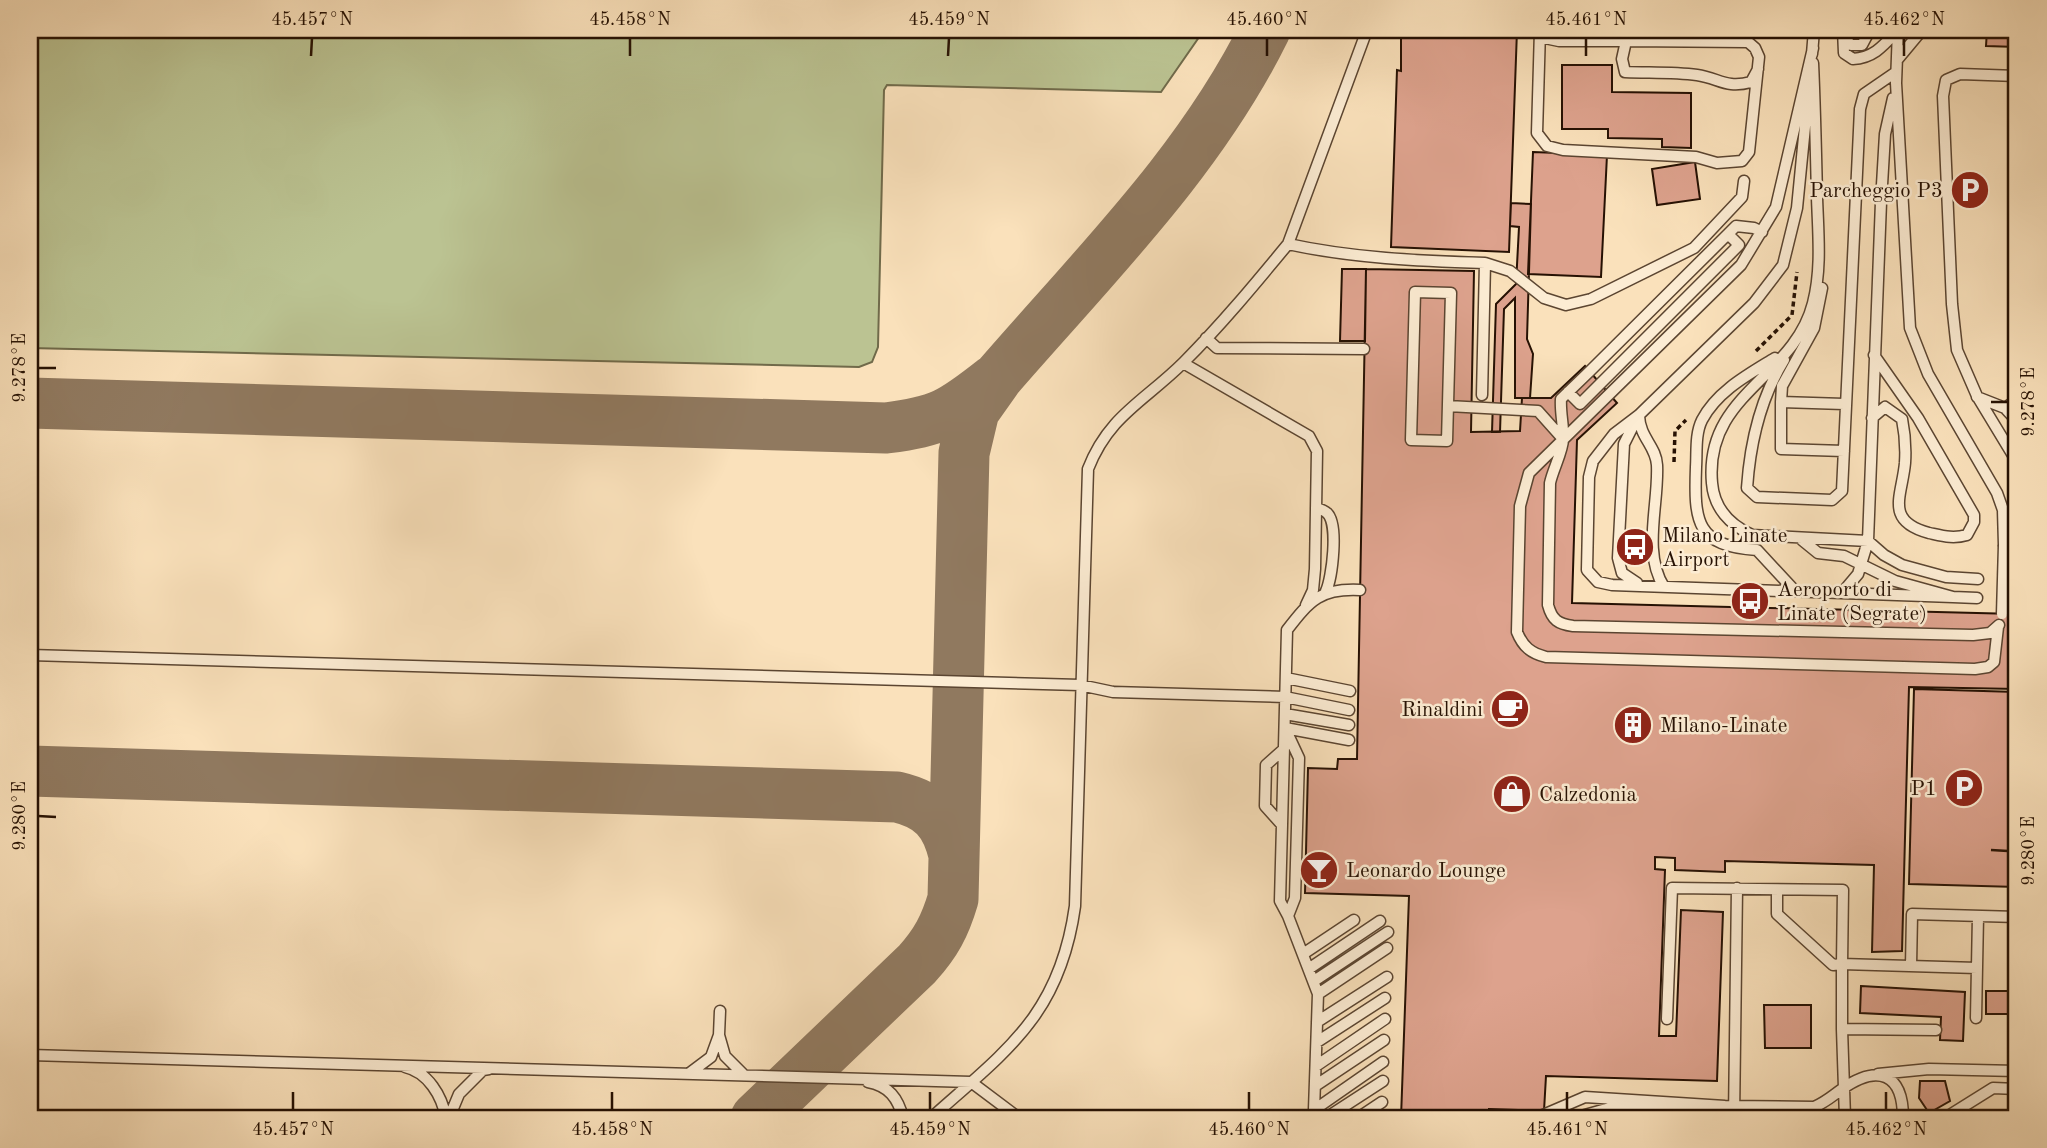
<svg xmlns="http://www.w3.org/2000/svg" width="2047" height="1148" font-family="'Old Standard TT',serif">
	<style>
		.green { fill: #bbc392; stroke: #706a4a; stroke-width: 2 }
		.lines { fill: none; stroke-linecap: round; stroke-linejoin: round }
		.taxiway { stroke: #90795f; stroke-width: 51 }
		.building { fill: #dda28d; stroke: #261103; stroke-width: 2 }
		.lane-casing { stroke: #5b4531; stroke-width: 13 }
		.path { stroke: #261103; stroke-width: 3.5; stroke-dasharray: 5 3.5; stroke-linecap: butt }
		.lane { stroke: #fcecd3; stroke-width: 10 }
		.lane-bridge-casing { stroke: #5b4531; stroke-width: 13; stroke-linecap: butt }
		.lane-bridge { stroke: #fcecd3; stroke-width: 10 }
		.ticks { fill: none; stroke: #261103; stroke-width: 2.5 }
		.labels { text-anchor: middle; stroke-width: 5; stroke-linejoin: round; paint-order: stroke }
		.poi-label { font-size: 21px; fill: #261103; stroke: #fcecd3; text-anchor: start }
		.neatline { fill: none; stroke: #261103; stroke-width: 2.5 }
		.ticks-label { font-size: 18px; text-anchor: middle; fill: #261103 }
	</style>
	<rect width="100%" height="100%" fill="#fae1bb"/>
	<filter id="stains"><feTurbulence type="fractalNoise" baseFrequency=".00286" numOctaves="4"/><feColorMatrix values="0 0 0 0 .2 0 0 0 0 .09 0 0 0 0 .02 0 0 0 .5 -.17"/></filter>
	<radialGradient id="worn" r=".72"><stop offset=".6" stop-color="#630" stop-opacity="0"/><stop offset="1" stop-color="#630" stop-opacity=".3"/></radialGradient>
	<path class="green" d="M 30,30 L 1204,30 L 1161,92 L 887,85 L 884,90 L 878,347 L 872,362 L 859,367 L 30,348 Z"/>
	<g class="lines">
		<path class="taxiway" d="M 30,403 L 886,428 C 940,421 951,414 994,380
			M 30,771 L 897,797 C 931,805 946,821 954,855
			M 756,1118 L 917,964 C 936,943 945,926 953,899 L 964,453 L 974,411 L 998,377 C 1094,266 1200,162 1265,30"/>
	</g>
	<path class="building" d="M 1401,30 L 1517,30 L 1509,252 L 1391,247 L 1397,70 L 1401,71 Z
		M 1987,30 L 2017,30 L 2017,47 L 1986,46 Z
		M 1562,65 L 1612,65 L 1612,92 L 1691,93 L 1691,148 L 1662,147 L 1662,139 L 1608,138 L 1608,129 L 1562,129 Z
		M 1533,152 L 1607,155 L 1601,277 L 1528,274 Z
		M 1695,162 L 1700,199 L 1657,205 L 1652,169 Z
		M 1511,203 L 1531,204 L 1527,339 L 1533,354 L 1530,398 L 1515,398 L 1515,298 L 1504,309 L 1500,432 L 1492,432 L 1496,304 L 1516,284 L 1519,227 L 1510,226 Z
		M 1342,269 L 1366,269 L 1365,341 L 1340,341 Z
		M 1366,269 L 1474,271 L 1471,432 L 1520,431 L 1522,398 L 1551,398 L 1585,366 L 1617,403 L 1577,440 L 1572,603 L 2016,614 L 2017,689 L 1909,687 L 1902,951 L 1872,952 L 1874,865 L 1725,861 L 1725,872 L 1675,870 L 1675,858 L 1655,857 L 1655,869 L 1665,870 L 1659,1036 L 1676,1036 L 1681,910 L 1723,912 L 1717,1081 L 1546,1076 L 1544,1111 L 1489,1109 L 1489,1118 L 1401,1118 L 1409,896 L 1305,893 L 1308,768 L 1337,769 L 1338,759 L 1357,759 Z
		M 1914,689 L 2017,692 L 2017,887 L 1909,884 Z
		M 2009,924 L 2017,924 L 2017,1014 L 1986,1014 L 1986,991 L 2008,991 Z
		M 1861,986 L 1965,992 L 1963,1041 L 1940,1040 L 1941,1017 L 1860,1013 Z
		M 1764,1005 L 1811,1005 L 1811,1048 L 1765,1048 Z
		M 1920,1081 L 1945,1081 L 1950,1101 L 1929,1113 L 1919,1098 Z"/>
	<g class="lines">
		<g class="lane-casing">
			<path id="lane" d="M 1367,30 L 1288,244 C 1352,258 1419,261 1485,263 L 1482,395
				M 1540,30 L 1537,133 L 1547,146 L 1563,150 L 1696,157 L 1717,163 L 1742,161 L 1749,152 L 1759,57 L 1755,48 L 1748,42 L 1626,41 L 1622,59 L 1625,72 C 1649,73 1674,72 1697,75 C 1719,78 1726,89 1751,82 L 1758,69
				M 1843,30 L 1844,53 L 1853,59 C 1874,58 1884,45 1898,30
				M 1898,30 L 1896,83 L 1910,328 L 1928,374 L 1997,493 L 2003,510 L 2004,545
				M 1843,36 L 1851,45 L 1862,45 L 1870,30
				M 1540,37 L 1559,41 L 1626,41
				M 1813,48 L 1776,207 L 1741,265 L 1529,473 L 1520,506 L 1517,632 C 1523,647 1531,653 1546,657 L 1975,669 L 1988,667 L 1994,662 L 1998,627
				M 1812,54 L 1814,30
				M 1897,60 L 1922,30
				M 1813,63 C 1815,107 1816,152 1817,197 C 1818,232 1822,268 1813,303 C 1794,378 1704,394 1712,483 C 1714,508 1730,525 1752,535 L 1868,541 L 1884,555 L 1902,565 L 1946,577 L 1978,579
				M 2017,76 L 1960,74 L 1946,80 L 1943,96 L 1952,304 L 1957,350 L 1977,396 L 2017,462
				M 1809,86 L 1797,208 L 1783,265 L 1754,303 L 1639,415 L 1614,434 L 1593,461 L 1589,477 L 1587,570 L 1598,582 L 1612,585 L 1953,597
				M 1728,234 L 1736,226 L 1754,228 L 1762,232
				M 1485,263 L 1510,271 L 1544,298 L 1566,305 L 1591,299 L 1694,248 L 1742,197 L 1744,181
				M 1415,292 L 1451,293 L 1447,441 L 1411,440 Z
				M 1206,338 L 1217,348 L 1364,349
				M 1775,358 C 1749,374 1717,391 1702,420 C 1695,434 1697,452 1696,467 C 1694,522 1696,546 1757,550 L 1795,591
				M 1784,360 C 1760,399 1750,444 1747,488 L 1757,497 L 1832,500 L 1842,491 L 1860,109 L 1864,94 L 1896,72
				M 1183,363 L 1309,436 L 1317,451 L 1315,569 L 1313,590 L 1306,605
				M 1568,392 L 1580,404 L 1739,245 L 1728,234 L 1590,371 L 1561,399 C 1560,413 1564,426 1563,439 C 1563,451 1553,469 1550,483 L 1548,605 C 1552,620 1558,624 1573,626 L 1973,635 L 1990,633 L 1999,625
				M 1977,397 L 2005,408 L 2017,400
				M 1781,402 L 1782,386 L 1814,328 L 1822,288
				M 1448,406 L 1538,411 L 1563,439
				M 2005,408 L 2017,421
				M 1639,416 C 1640,438 1656,446 1657,465 C 1659,504 1642,552 1664,587
				M 1872,418 L 1885,407 L 1902,419 C 1905,434 1906,448 1905,463 C 1902,496 1884,521 1929,533 C 1943,536 1953,539 1967,535 L 1974,522 L 1974,515 L 1918,418 L 1874,355
				M 1635,422 L 1624,444 L 1618,558 L 1622,573 L 1637,583
				M 1844,451 L 1781,449 L 1781,402 L 1844,404
				M 1316,508 C 1320,509 1324,510 1327,513 C 1339,524 1332,578 1326,591
				M 1802,540 L 1818,553 L 1844,556 L 1895,581 L 1953,597 L 1977,598
				M 1842,593 L 1858,574 L 1868,541 L 1881,202 L 1885,134 L 1893,98
				M 30,655 L 1080,685 L 1113,692 L 1285,697 L 1349,710
				M 1286,678 L 1350,691
				M 1285,714 L 1349,725
				M 1285,728 L 1299,758 L 1295,898 L 1288,916 L 1318,994 L 1314,1110
				M 1285,728 L 1349,740
				M 1284,749 L 1266,765 L 1265,806 L 1282,825 L 1280,901 L 1288,916
				M 1282,825 L 1287,630 C 1310,600 1321,588 1360,590
				M 1303,954 L 1354,920
				M 1911,966 L 1912,914 L 2017,917
				M 1310,968 L 1380,921
				M 1314,981 L 1388,932
				M 1318,994 L 1387,948
				M 1976,1018 L 1978,916
				M 1667,1019 L 1672,888 L 1843,890 L 1842,964 L 1833,965 L 1777,914 L 1777,890
				M 1317,1022 L 1387,977
				M 1842,1029 L 1845,1118
				M 1936,1030 L 1842,1029 L 1842,964 L 1977,968
				M 719,1035 L 720,1011
				M 1317,1042 L 1385,998
				M 30,1055 L 971,1082 L 1019,1118
				M 1316,1066 L 1385,1019
				M 405,1067 C 428,1072 442,1096 446,1118
				M 691,1072 L 711,1057 L 719,1035 L 725,1056 L 743,1074
				M 1878,1074 L 1929,1069 L 2017,1071
				M 868,1082 C 889,1086 898,1098 903,1118
				M 1315,1086 L 1384,1040
				M 1314,1110 L 1383,1062
				M 449,1118 L 459,1094 L 483,1070 L 489,1069
				M 931,1118 C 1007,1050 1060,1015 1075,906 L 1088,469 C 1109,415 1145,401 1184,362 C 1221,325 1255,284 1288,244
				M 1326,1118 L 1383,1081
				M 1358,1118 L 1382,1102
				M 1536,1118 L 1585,1097 L 1725,1106 L 1814,1107 C 1826,1102 1832,1096 1842,1089 C 1878,1064 1903,1073 1903,1118
				M 1574,1118 L 1617,1106 L 1718,1108
				M 1734,1118 L 1737,888
				M 1945,1118 L 1993,1088 L 2017,1089"/>
		</g>
		<path class="path" d="M 1756,351 L 1792,315 L 1797,272
			M 1674,462 L 1675,431 L 1686,420"/>
		<use href="#lane" class="lane"/>
		<g class="lane-bridge-casing">
			<path id="lane-bridge" d="M 2002,614 L 2004,545"/>
		</g>
		<use href="#lane-bridge" class="lane-bridge"/>
	</g>
	<path class="ticks" d="M 311,56 L 312,38M 630,56 L 630,38M 948,56 L 949,38M 1267,56 L 1267,38M 1586,56 L 1586,38M 1904,56 L 1904,38M 38,368 L 56,368M 1991,402 L 2008,402M 38,816 L 56,817M 1991,850 L 2008,851M 293,1110 L 293,1092M 612,1110 L 612,1092M 930,1110 L 930,1092M 1249,1110 L 1249,1092M 1567,1110 L 1567,1092M 1886,1110 L 1886,1092"/>
	<defs>
		<g id="parking-disc" transform="scale(2.0125)"><circle r="9.5" fill="#8f2418" stroke="#fcecd3"/><path d="M-3.5-5.5H1a3.5 3.5 0 0 1 0 7H-1V5.5H-3.5ZM-1-3.4V-.6H.8a1.4 1.4 0 0 0 0-2.8Z" fill="#fff"/></g>
		<g id="bus-disc" transform="scale(2.0125)"><circle r="9.5" fill="#8f2418" stroke="#fcecd3"/><path d="M-5-6H5V4H4V6H2V4H-2V6H-4V4H-5ZM-3.5-4V0h7V-4ZM-3.5 1.2v1.5H-2V1.2ZM2 1.2v1.5H3.5V1.2Z" fill="#fff"/></g>
		<g id="cafe-disc" transform="scale(2.0125)"><circle r="9.5" fill="#8f2418" stroke="#fcecd3"/><path d="M-5.5-4.5H6V0H3Q3 3.5 0 3.5H-2.5Q-5.5 3.5-5.5 0ZM3-3.2v2h1.7v-2ZM-6 4.5H4V6H-6Z" fill="#fff"/></g>
		<g id="building-disc" transform="scale(2.0125)"><circle r="9.5" fill="#8f2418" stroke="#fcecd3"/><path d="M-4-6H4V6H1V3H-1V6H-4ZM-2.5-4.3h1.7v1.8h-1.7ZM.8-4.3h1.7v1.8H.8ZM-2.5-1h1.7V.8h-1.7ZM.8-1h1.7V.8H.8Z" fill="#fff"/></g>
		<g id="shop-disc" transform="scale(2.0125)"><circle r="9.5" fill="#8f2418" stroke="#fcecd3"/><path d="M-5-2.5h2.3a2.7 3.5 0 0 1 5.4 0H5L5.5 6h-11ZM-1.5-2.5h3a1.5 2.3 0 0 0-3 0Z" fill="#fff"/></g>
		<g id="bar-disc" transform="scale(2.0125)"><circle r="9.5" fill="#8f2418" stroke="#fcecd3"/><path d="M-6-5H6L.8 .8V4.5H3.5V6h-7V4.5H-.8V.8Z" fill="#fff"/></g>
	</defs>
	<g fill-rule="evenodd">
		<use href="#parking-disc" x="1970" y="190"/>
		<use href="#bus-disc" x="1635" y="547"/>
		<use href="#bus-disc" x="1750" y="601"/>
		<use href="#cafe-disc" x="1510" y="709"/>
		<use href="#building-disc" x="1633" y="725"/>
		<use href="#parking-disc" x="1964" y="788"/>
		<use href="#shop-disc" x="1512" y="794"/>
		<use href="#bar-disc" x="1319" y="870"/>
	</g>
	<g class="labels">
		<g class="poi-label">
			<text x="1943" y="197" text-anchor="end">Parcheggio P3</text>
			<text x="1662" y="542">Milano Linate<tspan x="1662" dy="24">Airport</tspan></text>
			<text x="1777" y="596">Aeroporto di<tspan x="1777" dy="24">Linate (Segrate)</tspan></text>
			<text x="1483" y="716" text-anchor="end">Rinaldini</text>
			<text x="1660" y="732">Milano-Linate</text>
			<text x="1937" y="795" text-anchor="end">P1</text>
			<text x="1539" y="801">Calzedonia</text>
			<text x="1346" y="877">Leonardo Lounge</text>
		</g>
	</g>
	<rect width="2047" height="1148" fill="none" stroke="#fae1bb" stroke-width="77"/>
	<rect x="38" y="38" width="1970" height="1072" class="neatline"/>
	<g class="ticks-label">
		<text x="312" y="25">45.457°N</text>
		<text x="630" y="25">45.458°N</text>
		<text x="949" y="25">45.459°N</text>
		<text x="1267" y="25">45.460°N</text>
		<text x="1586" y="25">45.461°N</text>
		<text x="1904" y="25">45.462°N</text>
		<text transform="translate(19 368) rotate(-90)" y="6">9.278°E</text>
		<text transform="translate(2028 402) rotate(-90)" y="6">9.278°E</text>
		<text transform="translate(19 816) rotate(-90)" y="6">9.280°E</text>
		<text transform="translate(2028 851) rotate(-90)" y="6">9.280°E</text>
		<text x="293" y="1135">45.457°N</text>
		<text x="612" y="1135">45.458°N</text>
		<text x="930" y="1135">45.459°N</text>
		<text x="1249" y="1135">45.460°N</text>
		<text x="1567" y="1135">45.461°N</text>
		<text x="1886" y="1135">45.462°N</text>
	</g>
	<rect width="100%" height="100%" filter="url(#stains)"/>
	<rect width="100%" height="100%" fill="url(#worn)"/>
</svg>
